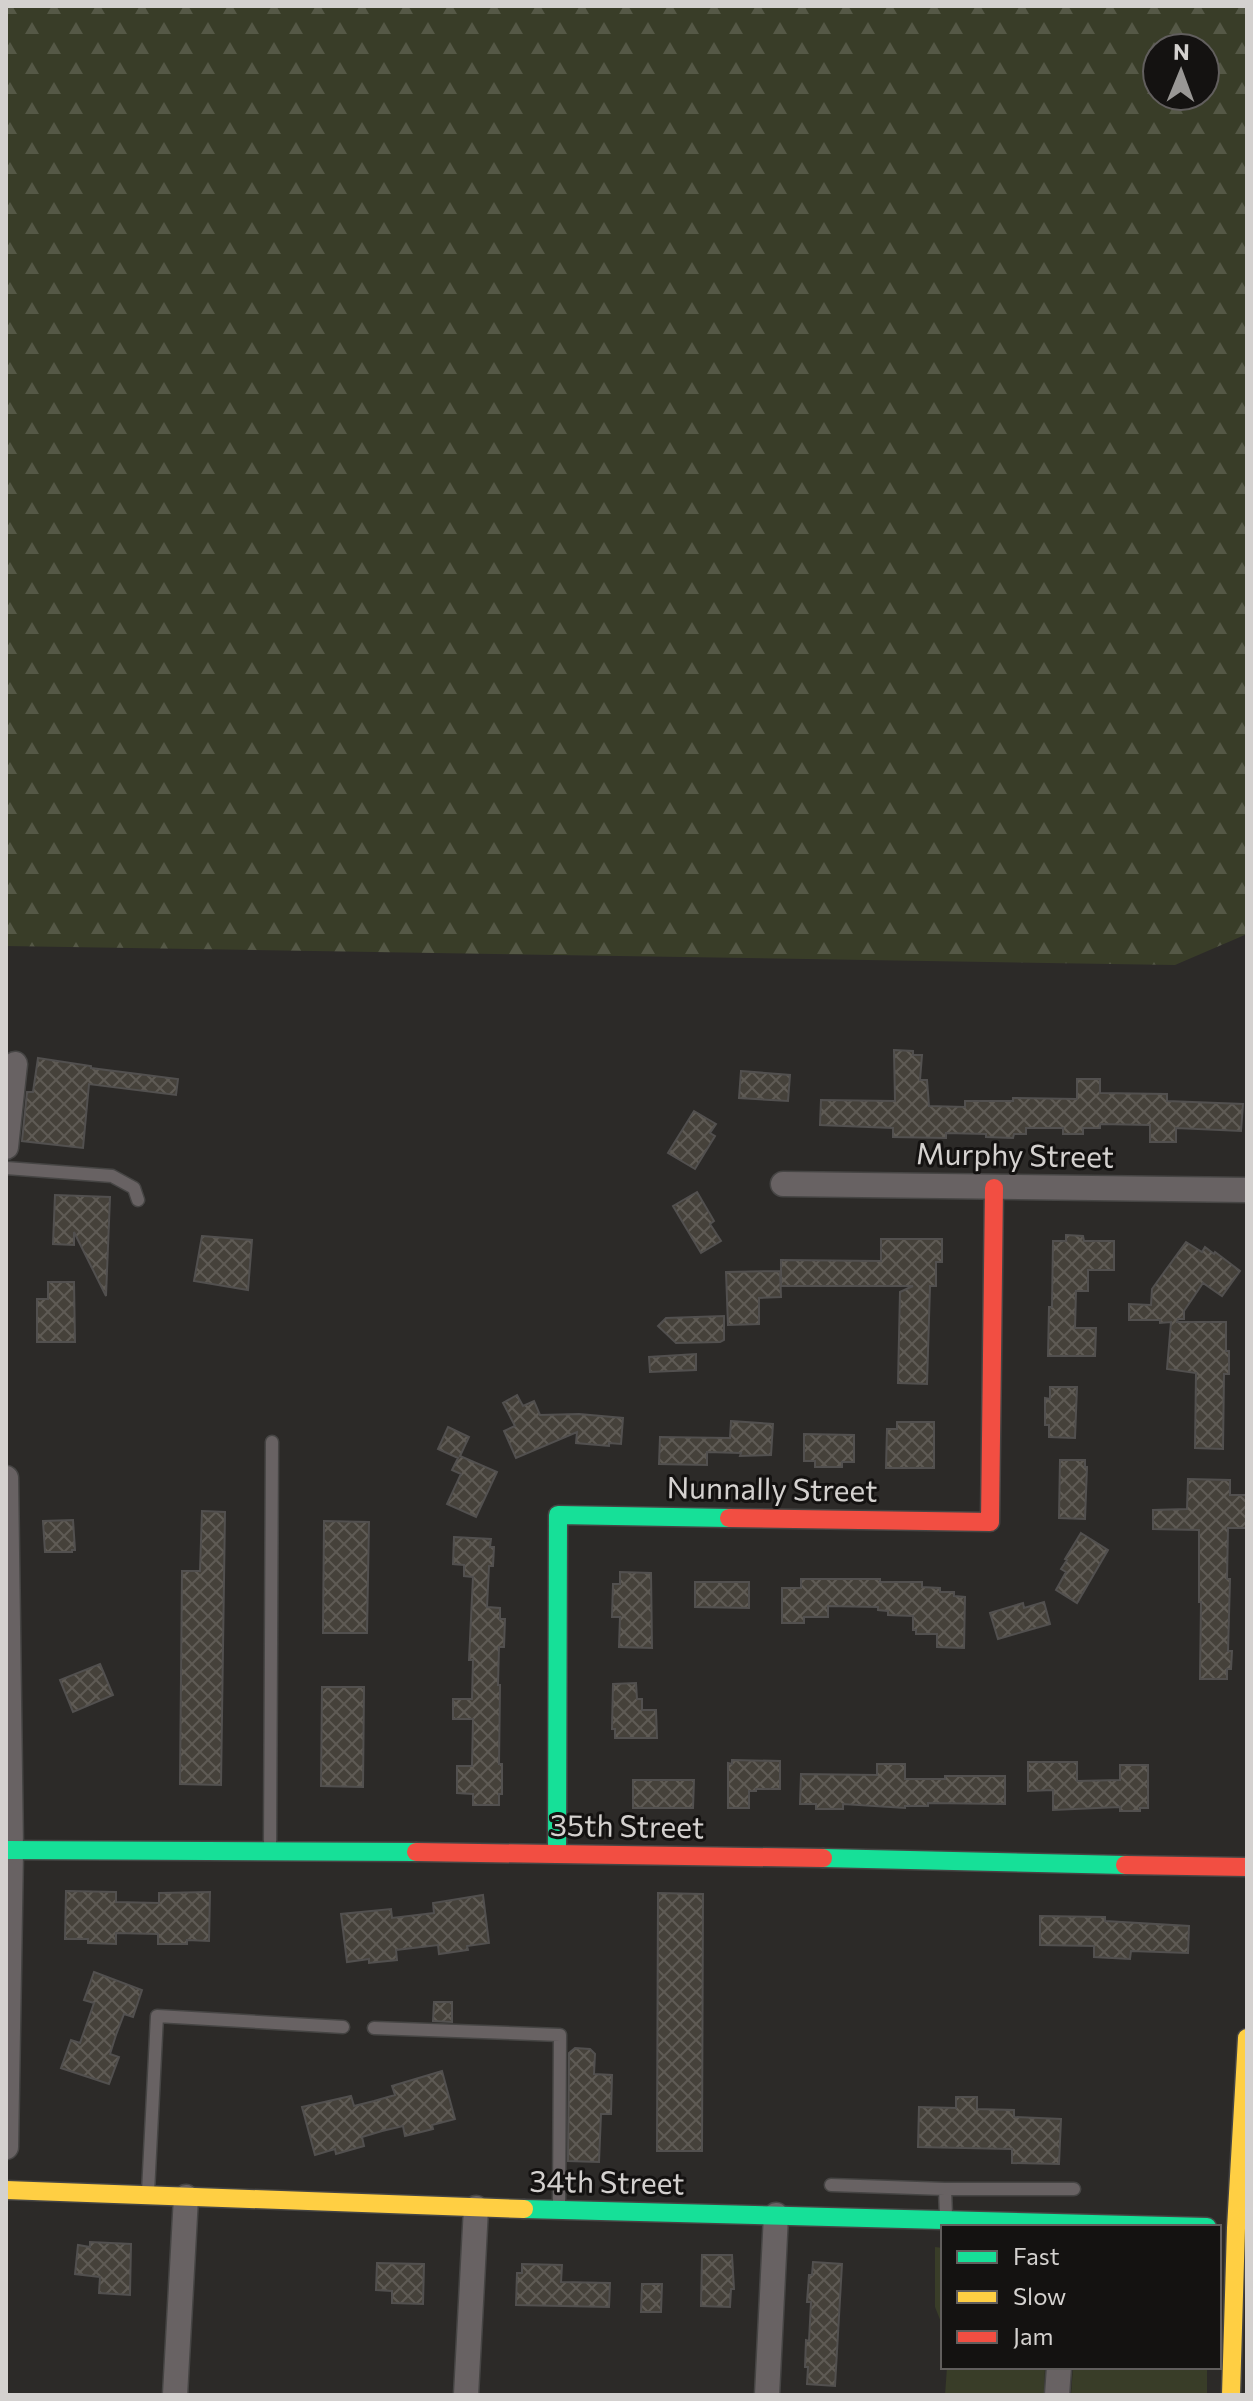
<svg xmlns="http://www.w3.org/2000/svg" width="1253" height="2401" font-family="Commissioner,sans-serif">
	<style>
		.green { fill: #393d28 }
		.forest { fill: url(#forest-firs); fill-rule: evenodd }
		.building { fill: url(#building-cross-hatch); stroke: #52504f; stroke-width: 2 }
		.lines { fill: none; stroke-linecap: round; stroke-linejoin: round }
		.lane-casing { stroke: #464544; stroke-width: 15 }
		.street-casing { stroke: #464544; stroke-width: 27 }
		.fast-casing { stroke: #464544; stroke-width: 21 }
		.slow-casing { stroke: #464544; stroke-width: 21 }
		.jam-casing { stroke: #464544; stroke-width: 21 }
		.lane { stroke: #686263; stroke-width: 12 }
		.street { stroke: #686263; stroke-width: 24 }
		.fast { stroke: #16e098; stroke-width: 18 }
		.slow { stroke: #ffcf43; stroke-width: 18 }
		.jam { stroke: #f24e42; stroke-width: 18 }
		.labels { text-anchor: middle; stroke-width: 6; stroke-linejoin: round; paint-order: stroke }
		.street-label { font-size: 30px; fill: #d4d1cf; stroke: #141211 }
	</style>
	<defs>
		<pattern id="forest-firs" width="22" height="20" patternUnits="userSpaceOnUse" patternTransform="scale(2)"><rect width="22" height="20" fill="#393d28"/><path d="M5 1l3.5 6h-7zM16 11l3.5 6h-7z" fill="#555846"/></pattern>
		<pattern id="building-cross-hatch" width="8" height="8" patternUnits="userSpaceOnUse" patternTransform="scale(2)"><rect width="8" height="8" fill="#45413a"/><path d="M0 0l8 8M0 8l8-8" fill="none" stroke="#5f5b55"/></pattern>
	</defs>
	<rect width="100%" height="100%" fill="#2c2a28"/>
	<path class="green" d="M 935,2247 L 943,2248 L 943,2327 L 935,2307 Z
		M 947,2367 L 1045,2367 L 1044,2395 L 945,2395 Z
		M 1073,2367 L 1207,2367 L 1207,2395 L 1071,2395 Z"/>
	<path class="forest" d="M 6,6 L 1247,6 L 1247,934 L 1175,965 L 6,946 ZM 1157,48 L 1205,48 L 1205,96 L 1157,96 Z"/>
	<path class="building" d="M 894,1050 L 913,1051 L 913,1055 L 922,1055 L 920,1080 L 927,1080 L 929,1106 L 965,1107 L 965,1101 L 1013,1101 L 1013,1098 L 1077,1099 L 1077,1079 L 1100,1079 L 1100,1093 L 1167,1094 L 1167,1101 L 1243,1104 L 1241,1131 L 1176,1128 L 1176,1142 L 1150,1142 L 1150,1125 L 1100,1124 L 1100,1128 L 1083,1128 L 1083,1134 L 1063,1134 L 1063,1128 L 1026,1128 L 1026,1134 L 1014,1134 L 1013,1138 L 986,1137 L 986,1134 L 946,1133 L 946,1138 L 893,1137 L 893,1128 L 820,1125 L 821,1100 L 895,1101 Z
		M 38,1058 L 91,1066 L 91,1068 L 178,1079 L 176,1095 L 89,1084 L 83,1148 L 22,1141 L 27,1092 L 33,1092 Z
		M 741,1071 L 790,1075 L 788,1101 L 739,1098 Z
		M 694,1111 L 716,1124 L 710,1133 L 715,1136 L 695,1169 L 668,1153 Z
		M 697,1192 L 714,1221 L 710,1224 L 721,1241 L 701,1253 L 673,1206 Z
		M 55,1195 L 110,1197 L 106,1296 L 74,1232 L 74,1245 L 53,1244 Z
		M 1066,1235 L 1083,1236 L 1084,1241 L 1114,1241 L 1114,1270 L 1088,1270 L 1088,1291 L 1076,1291 L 1075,1328 L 1096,1328 L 1095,1356 L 1048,1356 L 1049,1307 L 1052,1307 L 1053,1241 L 1066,1241 Z
		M 202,1236 L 252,1240 L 248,1290 L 194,1281 Z
		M 881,1239 L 942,1239 L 942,1262 L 936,1262 L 936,1286 L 930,1286 L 927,1384 L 898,1383 L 900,1292 L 913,1286 L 781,1286 L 781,1260 L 881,1261 Z
		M 1186,1242 L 1202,1252 L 1205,1247 L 1214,1254 L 1215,1252 L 1240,1271 L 1222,1296 L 1203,1283 L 1184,1311 L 1184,1319 L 1178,1319 L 1177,1322 L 1226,1322 L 1226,1351 L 1229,1351 L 1229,1374 L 1224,1374 L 1223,1449 L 1195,1448 L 1196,1373 L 1167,1369 L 1171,1322 L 1160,1323 L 1160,1320 L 1129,1320 L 1129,1304 L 1151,1305 L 1152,1289 Z
		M 780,1271 L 781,1297 L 759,1298 L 759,1324 L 728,1325 L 726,1272 Z
		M 48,1282 L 74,1282 L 75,1342 L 37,1342 L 37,1299 L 48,1299 Z
		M 724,1316 L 724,1340 L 720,1342 L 676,1343 L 658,1326 L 666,1318 Z
		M 696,1354 L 696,1370 L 650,1372 L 649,1357 Z
		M 1050,1387 L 1077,1387 L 1075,1438 L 1049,1437 L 1049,1425 L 1045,1425 L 1045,1398 L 1050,1399 Z
		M 517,1395 L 523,1406 L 534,1401 L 540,1415 L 579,1414 L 623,1418 L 621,1444 L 609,1443 L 609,1446 L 576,1443 L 577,1432 L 516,1458 L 504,1431 L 515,1426 L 503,1403 Z
		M 731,1421 L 773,1424 L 771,1455 L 740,1456 L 741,1453 L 707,1452 L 707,1465 L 659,1464 L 660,1437 L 730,1438 Z
		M 897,1422 L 934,1422 L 934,1468 L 886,1468 L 887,1429 L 897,1429 Z
		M 448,1427 L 469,1437 L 460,1456 L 497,1472 L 476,1517 L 447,1504 L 461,1474 L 452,1470 L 458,1458 L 438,1449 Z
		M 804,1434 L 854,1435 L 854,1462 L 842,1462 L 842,1467 L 815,1467 L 815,1461 L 804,1461 Z
		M 1060,1460 L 1085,1460 L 1085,1467 L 1087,1467 L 1085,1519 L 1059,1518 Z
		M 1188,1479 L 1230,1480 L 1230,1495 L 1247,1495 L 1247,1528 L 1228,1528 L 1227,1579 L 1230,1579 L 1228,1651 L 1232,1651 L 1231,1669 L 1227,1669 L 1227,1679 L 1200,1679 L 1201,1602 L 1199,1602 L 1199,1530 L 1153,1529 L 1153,1510 L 1187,1509 Z
		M 202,1511 L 225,1512 L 221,1785 L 180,1784 L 182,1571 L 200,1571 Z
		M 73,1520 L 75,1550 L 72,1550 L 72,1552 L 45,1552 L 43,1521 Z
		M 324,1521 L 369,1522 L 367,1633 L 323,1633 Z
		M 1081,1533 L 1108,1550 L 1077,1603 L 1056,1590 L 1066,1572 L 1061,1569 L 1067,1560 L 1065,1559 Z
		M 454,1537 L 491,1539 L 490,1547 L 494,1547 L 493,1566 L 489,1566 L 487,1607 L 500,1608 L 500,1619 L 505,1619 L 504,1647 L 499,1647 L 498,1685 L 500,1685 L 499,1764 L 502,1764 L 502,1794 L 499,1794 L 499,1805 L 473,1805 L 473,1794 L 457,1793 L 457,1766 L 472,1766 L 473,1719 L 453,1719 L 453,1699 L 472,1699 L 473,1660 L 469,1660 L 473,1577 L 464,1576 L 464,1565 L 453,1564 Z
		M 620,1572 L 651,1573 L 652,1648 L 619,1647 L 620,1617 L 612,1617 L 613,1584 L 620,1584 Z
		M 801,1579 L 880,1579 L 880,1582 L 922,1582 L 922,1587 L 940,1588 L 940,1592 L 954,1592 L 954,1596 L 965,1597 L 964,1648 L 937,1647 L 937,1634 L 916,1634 L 916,1630 L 913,1630 L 913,1616 L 888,1615 L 888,1611 L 878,1610 L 878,1607 L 828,1606 L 828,1617 L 804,1617 L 804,1623 L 782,1623 L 782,1588 L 801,1588 Z
		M 695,1582 L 749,1582 L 749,1608 L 695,1607 Z
		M 1044,1602 L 1050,1624 L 998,1639 L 990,1613 L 1023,1603 L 1024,1608 Z
		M 100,1664 L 113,1695 L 73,1712 L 60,1680 Z
		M 636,1683 L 637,1699 L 642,1699 L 642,1710 L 656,1710 L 657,1738 L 615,1738 L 615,1729 L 612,1729 L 613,1684 Z
		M 322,1687 L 364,1687 L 363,1787 L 321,1786 Z
		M 732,1760 L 780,1761 L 780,1789 L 756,1789 L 756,1791 L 749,1791 L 749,1808 L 728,1808 L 728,1763 L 732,1764 Z
		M 1028,1762 L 1077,1762 L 1077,1781 L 1120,1780 L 1120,1765 L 1148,1765 L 1148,1808 L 1140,1808 L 1140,1811 L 1120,1811 L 1120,1807 L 1053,1810 L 1053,1790 L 1028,1791 Z
		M 877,1764 L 905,1764 L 905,1779 L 945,1779 L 945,1776 L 1005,1776 L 1005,1804 L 928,1803 L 928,1806 L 905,1806 L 905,1808 L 843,1804 L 843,1809 L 816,1809 L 816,1804 L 800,1804 L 801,1774 L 877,1775 Z
		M 633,1780 L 694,1780 L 693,1808 L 633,1808 Z
		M 66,1891 L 116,1892 L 116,1902 L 159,1903 L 159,1893 L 210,1892 L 209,1941 L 187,1940 L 187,1944 L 158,1944 L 158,1934 L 116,1933 L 116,1944 L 88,1943 L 88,1939 L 65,1939 Z
		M 658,1893 L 703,1894 L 702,2151 L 657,2151 Z
		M 483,1895 L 489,1943 L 467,1946 L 468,1950 L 439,1954 L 438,1945 L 396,1950 L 397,1960 L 369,1963 L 369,1959 L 347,1962 L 341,1914 L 391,1909 L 392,1918 L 434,1913 L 433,1903 Z
		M 1040,1916 L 1105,1917 L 1105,1921 L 1189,1926 L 1188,1953 L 1131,1951 L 1130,1959 L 1094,1957 L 1094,1946 L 1040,1945 Z
		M 94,1972 L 142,1990 L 133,2017 L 124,2014 L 116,2035 L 110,2054 L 119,2057 L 109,2084 L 61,2068 L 71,2040 L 80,2043 L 94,2003 L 84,2000 Z
		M 434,2002 L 452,2002 L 452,2022 L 433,2021 Z
		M 575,2048 L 590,2049 L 595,2054 L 594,2074 L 612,2075 L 611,2114 L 601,2114 L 599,2162 L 568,2161 L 569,2053 Z
		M 442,2071 L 455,2119 L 432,2125 L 433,2129 L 405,2136 L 403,2126 L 382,2131 L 362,2137 L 364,2146 L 336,2154 L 335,2149 L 315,2155 L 302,2107 L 351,2096 L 354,2106 L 374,2101 L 395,2095 L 392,2086 Z
		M 956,2097 L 977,2097 L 977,2109 L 1014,2110 L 1014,2117 L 1061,2119 L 1059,2164 L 1012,2163 L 1012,2149 L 918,2147 L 919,2107 L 956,2108 Z
		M 90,2242 L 131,2244 L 130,2295 L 99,2293 L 100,2277 L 75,2274 L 78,2245 L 90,2247 Z
		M 702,2255 L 732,2255 L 734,2289 L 731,2289 L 730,2307 L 701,2306 Z
		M 813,2262 L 842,2264 L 835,2386 L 807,2384 L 808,2367 L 805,2367 L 806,2340 L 809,2341 L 811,2302 L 807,2302 L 809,2275 L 812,2275 Z
		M 377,2263 L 424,2264 L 423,2304 L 392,2303 L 392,2291 L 376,2290 Z
		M 522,2264 L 562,2265 L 561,2282 L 610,2283 L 609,2307 L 516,2305 L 517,2273 L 522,2273 Z
		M 642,2284 L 662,2284 L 661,2312 L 641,2312 Z"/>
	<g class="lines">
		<g class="lane-casing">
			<path id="lane" d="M 6,1168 L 112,1176 L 134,1188 L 138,1200
				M 270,1848 L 272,1442
				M 374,2028 L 560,2035 L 559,2206
				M 831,2185 L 945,2189 L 946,2216
				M 945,2189 L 1074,2189
				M 148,2192 L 157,2016 L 343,2027"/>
		</g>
		<g class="street-casing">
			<path id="street" d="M 6,1147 L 15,1064
				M 783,1184 L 1247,1190
				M 6,1478 L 11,1850 L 6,2147
				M 175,2395 L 186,2197
				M 466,2395 L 476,2208
				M 767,2395 L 776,2215
				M 1057,2395 L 1059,2367"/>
		</g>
		<g class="fast-casing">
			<path id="fast" d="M 6,1850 L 416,1852
				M 557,1853 L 558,1515 L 729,1518
				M 823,1858 L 1125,1865
				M 524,2209 L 1207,2227"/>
		</g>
		<g class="slow-casing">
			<path id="slow" d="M 6,2190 L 524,2209
				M 1231,2395 L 1236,2228 L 1247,2038"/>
		</g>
		<g class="jam-casing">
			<path id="jam" d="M 729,1518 L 990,1522 L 994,1188
				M 416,1852 L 823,1858
				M 1125,1865 L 1247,1867"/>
		</g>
		<use href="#lane" class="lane"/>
		<use href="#street" class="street"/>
		<use href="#fast" class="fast"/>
		<use href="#slow" class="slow"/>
		<use href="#jam" class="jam"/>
	</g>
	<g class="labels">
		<g class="street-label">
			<text transform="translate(1015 1156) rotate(1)" y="10">Murphy Street</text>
			<text transform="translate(772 1490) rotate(1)" y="10">Nunnally Street</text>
			<text transform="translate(627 1827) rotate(1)" y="10">35th Street</text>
			<text transform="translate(607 2183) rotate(1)" y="10">34th Street</text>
		</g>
	</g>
	<rect width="1253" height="2401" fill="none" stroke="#d4d1cf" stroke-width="16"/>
	<rect x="941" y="2225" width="280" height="144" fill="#141211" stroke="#615e5d" stroke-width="2"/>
	<rect x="957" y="2251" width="40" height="12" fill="#16e098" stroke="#615e5d" stroke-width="2"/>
	<text x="1013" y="2265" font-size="24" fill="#d4d1cf">Fast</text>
	<rect x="957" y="2291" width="40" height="12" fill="#ffcf43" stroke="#615e5d" stroke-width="2"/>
	<text x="1013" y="2305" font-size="24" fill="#d4d1cf">Slow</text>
	<rect x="957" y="2331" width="40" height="12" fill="#f24e42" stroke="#615e5d" stroke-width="2"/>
	<text x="1013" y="2345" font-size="24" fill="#d4d1cf">Jam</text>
	<g transform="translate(1181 72) rotate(1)"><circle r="38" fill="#141211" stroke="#615e5d" stroke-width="2"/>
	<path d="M0-6L14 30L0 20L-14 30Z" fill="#999795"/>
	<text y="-12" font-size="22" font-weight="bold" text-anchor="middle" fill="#d4d1cf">N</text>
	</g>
</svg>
